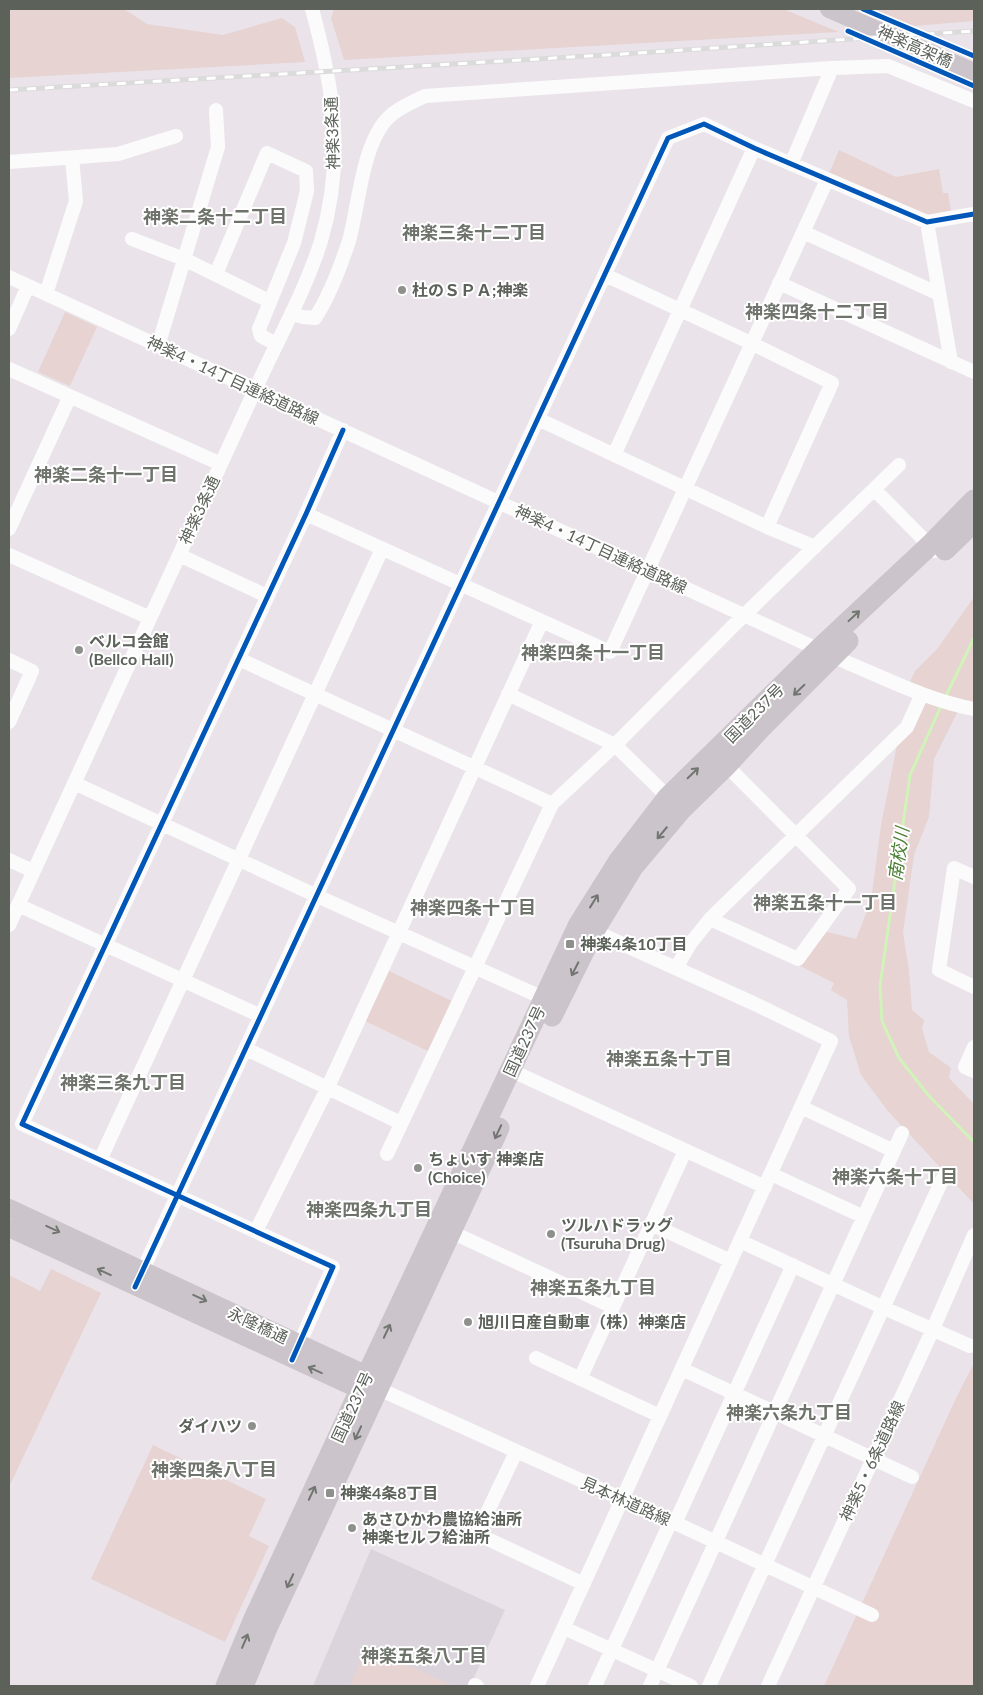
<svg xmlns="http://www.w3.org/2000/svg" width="983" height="1695" font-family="Lato,'Noto Sans JP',sans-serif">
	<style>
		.education { fill: #dbd4dc }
		.green { fill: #e6d3d2 }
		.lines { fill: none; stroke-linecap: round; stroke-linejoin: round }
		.stream { stroke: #d1f3b9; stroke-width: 3 }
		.minor { stroke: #fcfbfc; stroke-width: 14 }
		.major { stroke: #cbc4ca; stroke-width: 18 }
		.highway { stroke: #ccc4cb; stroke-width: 21 }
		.rail-casing { stroke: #dcdbdb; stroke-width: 5 }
		.rail { stroke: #fff; stroke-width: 3; stroke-dasharray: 9; stroke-linecap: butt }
		.cycleway-casing { stroke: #fff; stroke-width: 8 }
		.cycleway { stroke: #0057b8; stroke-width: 5 }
		.oneway { stroke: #727671 }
		.oneway2 { stroke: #727670 }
		.poi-dot { fill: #8e908c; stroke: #fff; stroke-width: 2 }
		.labels { text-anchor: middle; stroke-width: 4; stroke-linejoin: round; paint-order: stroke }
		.street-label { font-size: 16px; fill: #5c625a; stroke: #fff }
		.poi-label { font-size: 16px; font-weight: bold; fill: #5c625a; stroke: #fff; text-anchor: start }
		.neighbourhood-label { font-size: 18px; font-weight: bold; fill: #6e746b; stroke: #fff }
		.water-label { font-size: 18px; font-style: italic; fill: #4c8035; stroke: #fff }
	</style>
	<rect width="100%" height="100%" fill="#eae4ea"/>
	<path class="education" d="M 371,1549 L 505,1610 L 470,1686 L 313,1686 Z"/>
	<path class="green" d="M 9,9 L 124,9 L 147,24 L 223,35 L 282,18 L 295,27 L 305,62 L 9,78 Z
		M 334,9 L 783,9 L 839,32 L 344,60 L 331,18 Z
		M 874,9 L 974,9 L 974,21 L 914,26 Z
		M 839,150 L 896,177 L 939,169 L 943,193 L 948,193 L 951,211 L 918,217 L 829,174 Z
		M 65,312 L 97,327 L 70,386 L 38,372 Z
		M 974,597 L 974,707 L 909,684 L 915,671 L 937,649 Z
		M 924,701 L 958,711 L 934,759 L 929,817 L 914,855 L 903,933 L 909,970 L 912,1010 L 924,1020 L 922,1029 L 929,1052 L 951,1068 L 949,1078 L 974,1104 L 974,1204 L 887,1110 L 861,1075 L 849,1036 L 847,1000 L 831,990 L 834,983 L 796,964 L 827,932 L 856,939 L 871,901 L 881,825 L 897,745 Z
		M 389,971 L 454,1002 L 430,1052 L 365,1021 Z
		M 51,1269 L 101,1293 L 9,1487 L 9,1275 L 40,1291 Z
		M 974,1363 L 974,1686 L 824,1686 L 957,1396 Z
		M 153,1445 L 266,1499 L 249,1536 L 269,1546 L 225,1642 L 91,1579 Z
		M 367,1647 L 454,1686 L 349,1686 Z"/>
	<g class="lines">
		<path class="stream" d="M 945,698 L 974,638
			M 941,706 L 910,775 L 880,986 L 882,1021 L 899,1058 L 929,1096 L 974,1142"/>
		<path class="minor" d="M 9,162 L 118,154 L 176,136
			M 791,164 L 832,68
			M 927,222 L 951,362
			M 803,232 L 939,294
			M 132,239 L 184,259 L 269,301
			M 216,274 L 267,153 L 306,171 L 307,191 L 294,243 L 259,329 L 261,336 L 276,344
			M 605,275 L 751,343 L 832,383 L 767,527
			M 9,277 L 848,663 C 889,680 930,701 974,709
			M 779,283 L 974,372
			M 46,294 L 76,201 L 72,158
			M 291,314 L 303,317 L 315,318 C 329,297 341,265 349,241 C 359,205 362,143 389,117 C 399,107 413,102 425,96 L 832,68 L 888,66 L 974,101
			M 9,329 L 28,286
			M 158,346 L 218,147 L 216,110
			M 9,369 L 221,464
			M 538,419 L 767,527 L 815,547
			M 614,455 L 754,148
			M 874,489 L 935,551
			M 306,514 L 610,652 L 827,180
			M 9,529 L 70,396
			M 9,555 L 150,618
			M 179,555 L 267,596
			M 239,659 C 343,708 448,754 552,804
			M 9,660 L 32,671 L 9,722
			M 508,694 L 615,745 L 674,803
			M 74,783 L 317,896 L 550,1001
			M 9,860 L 33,871
			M 974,877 L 954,868 L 939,970 L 974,987
			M 18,905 L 261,1016
			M 710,919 L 798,959 L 849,889 L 722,761
			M 9,925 L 255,390 C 277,341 305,292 321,241 C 345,159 334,89 312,9
			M 676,968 L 690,944 L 710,919 L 907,727 L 922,694
			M 974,1047 L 965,1067 L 974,1071
			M 246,1049 L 401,1123
			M 510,1070 L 765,1187
			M 801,1107 L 894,1151
			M 387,1154 L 552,804 L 615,745 L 735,624 L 899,465
			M 100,1160 L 382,549
			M 771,1174 L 864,1217
			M 651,1224 L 731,1261
			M 445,1229 L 613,1307
			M 256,1231 L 327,1089 L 542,621
			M 740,1241 L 884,1308 L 970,1346
			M 139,1278 L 668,138 L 704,124 L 754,148 L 927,222 L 974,214
			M 296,1352 L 333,1267 L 22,1124 L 306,514 L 343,430
			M 536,1358 L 660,1416
			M 682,1369 L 912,1477
			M 580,1379 L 685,1151
			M 379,1389 L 671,1521 L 872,1615
			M 516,1452 L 477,1534 L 584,1584
			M 675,1523 L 793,1265
			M 564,1628 L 691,1686
			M 475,1685 L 477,1686
			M 537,1686 L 831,1041 L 755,1004 L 587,928
			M 595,1686 L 671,1521
			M 650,1686 L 902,1133
			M 709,1686 L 943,1178
			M 768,1686 L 933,1329 L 974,1235"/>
		<path class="major" d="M 829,9 L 974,72
			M 9,1208 L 367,1375 L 375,1385
			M 9,1228 L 360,1390 L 373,1389"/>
		<path class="highway" d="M 945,550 L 974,522
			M 552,1016 L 594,931 L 633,867 L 681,810 L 727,765 L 762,727 L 848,641
			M 226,1686 L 253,1621 L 360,1390 L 579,924 L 618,862 L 668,797 L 819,649 L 929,546 L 974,500
			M 243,1686 L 267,1628 L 499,1128"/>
		<g class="rail-casing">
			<path id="rail" d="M 9,90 L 623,54 L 974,31"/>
		</g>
		<use href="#rail" class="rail"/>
		<g class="cycleway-casing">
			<path id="cycleway" d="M 863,9 L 974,56
				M 848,31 L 974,86
				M 135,1287 L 668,138 L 704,124 L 754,148 L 927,222 L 974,214
				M 292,1360 L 333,1267 L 22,1124 L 306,514 L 343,430"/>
		</g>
		<use href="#cycleway" class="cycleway"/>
	</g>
	<defs><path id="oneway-shaft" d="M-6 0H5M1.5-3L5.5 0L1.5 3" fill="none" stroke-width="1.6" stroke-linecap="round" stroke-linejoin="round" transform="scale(1.25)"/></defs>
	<g class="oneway">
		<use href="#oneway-shaft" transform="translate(854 616) rotate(-43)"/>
		<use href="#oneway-shaft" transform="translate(799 690) rotate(136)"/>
		<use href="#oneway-shaft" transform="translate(693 773) rotate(-44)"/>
		<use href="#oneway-shaft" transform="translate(662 833) rotate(130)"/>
		<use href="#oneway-shaft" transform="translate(594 901) rotate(-58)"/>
		<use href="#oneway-shaft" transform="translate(575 969) rotate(117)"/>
		<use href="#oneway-shaft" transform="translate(498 1132) rotate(115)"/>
		<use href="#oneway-shaft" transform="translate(387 1331) rotate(-65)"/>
		<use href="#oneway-shaft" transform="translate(358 1433) rotate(115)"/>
		<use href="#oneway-shaft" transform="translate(312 1493) rotate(-65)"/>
		<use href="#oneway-shaft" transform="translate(290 1581) rotate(115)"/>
		<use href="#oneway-shaft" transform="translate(245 1641) rotate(-67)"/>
	</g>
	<g class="oneway2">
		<use href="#oneway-shaft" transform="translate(53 1229) rotate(25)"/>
		<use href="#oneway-shaft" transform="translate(104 1272) rotate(-155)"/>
		<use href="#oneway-shaft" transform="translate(200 1298) rotate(25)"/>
		<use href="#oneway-shaft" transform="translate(315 1370) rotate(-156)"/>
	</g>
	<g class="poi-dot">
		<circle cx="402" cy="290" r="5"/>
		<circle cx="79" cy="650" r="5"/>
		<rect x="565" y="939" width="10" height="10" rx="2.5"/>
		<circle cx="418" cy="1168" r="5"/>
		<circle cx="551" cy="1234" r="5"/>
		<circle cx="468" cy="1322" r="5"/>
		<circle cx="252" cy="1426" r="5"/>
		<rect x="325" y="1488" width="10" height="10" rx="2.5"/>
		<circle cx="352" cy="1528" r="5"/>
	</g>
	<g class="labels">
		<g class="street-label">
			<text transform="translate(915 46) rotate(24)" y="6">神楽高架橋</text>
			<text transform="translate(332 133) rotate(-92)" y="6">神楽3条通</text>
			<text transform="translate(233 380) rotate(25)" y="6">神楽4・14丁目連絡道路線</text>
			<text transform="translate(199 510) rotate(-65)" y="6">神楽3条通</text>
			<text transform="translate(601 549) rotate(25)" y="6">神楽4・14丁目連絡道路線</text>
			<text transform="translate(754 713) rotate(-45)" y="6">国道237号</text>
			<text transform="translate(524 1041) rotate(-65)" y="6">国道237号</text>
			<text transform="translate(258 1325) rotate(25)" y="6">永隆橋通</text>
			<text transform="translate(352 1407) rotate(-65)" y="6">国道237号</text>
			<text transform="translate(872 1461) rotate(-65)" y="6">神楽5・6条道路線</text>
			<text transform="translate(626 1501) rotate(24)" y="6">見本林道路線</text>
		</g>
		<g class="poi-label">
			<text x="412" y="296">杜のＳＰＡ;神楽</text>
			<text x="89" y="647">ベルコ会館<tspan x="89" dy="18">(Bellco Hall)</tspan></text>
			<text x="580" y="950">神楽4条10丁目</text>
			<text x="428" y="1165">ちょいす 神楽店<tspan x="428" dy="18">(Choice)</tspan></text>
			<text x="561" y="1231">ツルハドラッグ<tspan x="561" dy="18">(Tsuruha Drug)</tspan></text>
			<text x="478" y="1328">旭川日産自動車（株）神楽店</text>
			<text x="242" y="1432" text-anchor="end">ダイハツ</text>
			<text x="340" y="1499">神楽4条8丁目</text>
			<text x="362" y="1525">あさひかわ農協給油所<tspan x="362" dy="18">神楽セルフ給油所</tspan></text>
		</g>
		<g class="neighbourhood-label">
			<text x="215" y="223">神楽二条十二丁目</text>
			<text x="474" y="239">神楽三条十二丁目</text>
			<text x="817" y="318">神楽四条十二丁目</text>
			<text x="106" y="481">神楽二条十一丁目</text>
			<text x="593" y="659">神楽四条十一丁目</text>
			<text x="825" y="909">神楽五条十一丁目</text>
			<text x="473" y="914">神楽四条十丁目</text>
			<text x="669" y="1065">神楽五条十丁目</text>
			<text x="123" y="1089">神楽三条九丁目</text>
			<text x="895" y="1183">神楽六条十丁目</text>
			<text x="369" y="1216">神楽四条九丁目</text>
			<text x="593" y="1294">神楽五条九丁目</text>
			<text x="789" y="1419">神楽六条九丁目</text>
			<text x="214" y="1476">神楽四条八丁目</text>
			<text x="424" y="1662">神楽五条八丁目</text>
		</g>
		<g class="water-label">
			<text transform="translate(899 854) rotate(-82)" y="6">南校川</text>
		</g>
	</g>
	<rect width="983" height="1695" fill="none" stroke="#5c625a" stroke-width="20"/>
</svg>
